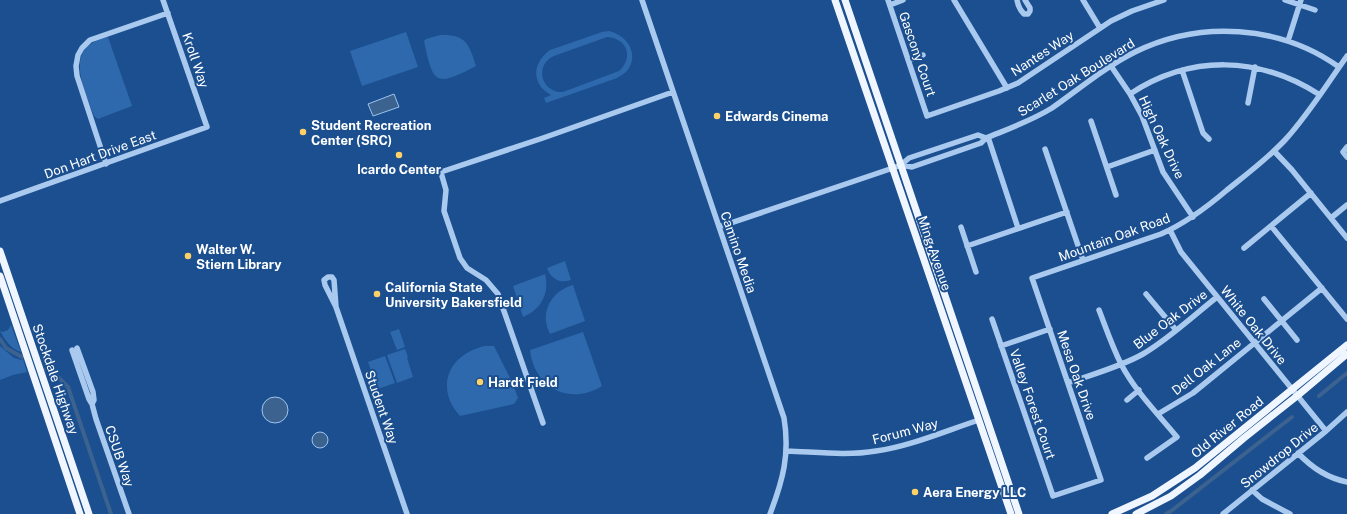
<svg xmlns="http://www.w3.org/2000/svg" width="1347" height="514" font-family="'Public Sans',sans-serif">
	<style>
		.green { fill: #2e69ad; fill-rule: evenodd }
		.water { fill: #3c6290; stroke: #9cc4f0 }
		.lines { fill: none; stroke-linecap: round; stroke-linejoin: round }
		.canal { stroke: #3c6290; stroke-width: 4 }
		.minor { stroke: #a9c9ee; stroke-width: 5.5 }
		.major { stroke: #f0f6ff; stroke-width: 7 }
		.poi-dot { fill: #ffd166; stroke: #1b4f8f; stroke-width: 1.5 }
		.labels { text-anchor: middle; stroke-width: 4; stroke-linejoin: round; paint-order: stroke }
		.street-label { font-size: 13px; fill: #fff; stroke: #1b4f8f }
		.poi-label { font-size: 13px; font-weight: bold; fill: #fff; stroke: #1b4f8f; text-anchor: start }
	</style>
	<rect width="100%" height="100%" fill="#1b4f8f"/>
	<path class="green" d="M 609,31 C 627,35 640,54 627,71 C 624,74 620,76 617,78 L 546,103 L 544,98 L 551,95 C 531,84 532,63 550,50 L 602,32 ZM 607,37 C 627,38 634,57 619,71 L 563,92 C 541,93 534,65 554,56 Z
		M 406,32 L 418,67 L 362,86 L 350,51 Z
		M 440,35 C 465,34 469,43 476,66 C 436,87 433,85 424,41 L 426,39 Z
		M 108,37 L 132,106 L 98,119 L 94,116 C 87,95 66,57 94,42 C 97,40 103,38 108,37 Z
		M 565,261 L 571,280 C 560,284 551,279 547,268 Z
		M 545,274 C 550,293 541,310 523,317 L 513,286 Z
		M 573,285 L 585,321 L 550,334 C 539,313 551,291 573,285 Z
		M 11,325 L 21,352 C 11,349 5,340 0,331 L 3,332 L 8,330 Z
		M 399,329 L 405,347 L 397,350 L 390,332 Z
		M 583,332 L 602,386 C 570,406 534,388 530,350 Z
		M 0,346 L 14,358 L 21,360 L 23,359 L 27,372 L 13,375 L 0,380 Z
		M 485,346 L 494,346 L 513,384 L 518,398 L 514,404 L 460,416 C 434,387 449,354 485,346 Z
		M 405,349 L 408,357 L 407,358 L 413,377 L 397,383 L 387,355 Z
		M 385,356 L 395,383 L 378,389 L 368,362 Z"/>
	<path class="water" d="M 394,94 L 399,107 L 373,116 L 368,104 Z
		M262 410a13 13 0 1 1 26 0a13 13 0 1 1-26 0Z
		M312 440a8 8 0 1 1 16 0a8 8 0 1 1-16 0Z"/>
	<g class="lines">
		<path class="canal" d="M 0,339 L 6,348 L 22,357
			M 46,369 L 55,374 L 68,387 L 111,514
			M 1319,396 L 1347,373
			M 1166,514 L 1171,511 L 1292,417"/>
		<path class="minor" d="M 642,0 L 784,418 C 790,454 783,480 770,514
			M 888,0 L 927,116 L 999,91 L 1018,83 L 1111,21 L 1132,11 L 1164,0
			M 954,0 L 1007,88
			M 1017,0 C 1018,6 1020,10 1024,14 L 1028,14 L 1030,11 L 1030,8 L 1025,0
			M 1083,0 L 1100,28
			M 1285,0 L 1315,10
			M 890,5 L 903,0
			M 1288,41 L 1301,0
			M 909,60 L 923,55
			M 1111,66 L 1130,94 L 1142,116 L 1163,172 L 1193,217
			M 1182,70 L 1203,133 L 1209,139
			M 1130,94 C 1191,54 1259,56 1320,95
			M 1248,103 L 1255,67
			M 1091,121 L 1116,195
			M 988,137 L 1018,228
			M 1347,147 L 1343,152 L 1347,157
			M 1045,149 L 1083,260
			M 1274,151 L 1292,170 L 1347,238
			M 106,164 L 77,76 L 76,66 L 78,55 L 82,48 L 90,40 L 168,13
			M 901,165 L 912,167 L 981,143 L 986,138 C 1008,129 1031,121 1052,108 C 1079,89 1105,67 1135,52 C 1200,20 1280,25 1339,67
			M 1107,167 L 1155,150
			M 440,169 L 446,190 L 444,211 L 460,258 L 467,268 L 486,280 L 498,294 L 543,423
			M 441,172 L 543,138 L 673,92
			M 0,201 L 207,127 L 163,0
			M 1331,218 L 1347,205
			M 1271,226 L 1347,319
			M 719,227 L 893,168 L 901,165 L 909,158 L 978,135 L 986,138
			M 961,227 L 976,272
			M 1170,230 L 1181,252 L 1326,431
			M 967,246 L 1067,212
			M 1244,248 L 1311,193
			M 1146,294 L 1176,330
			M 1264,299 L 1297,340
			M 336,307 L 334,280 L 332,277 L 328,277 L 324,280 L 325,285 L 336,307 L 407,514
			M 1099,310 C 1106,328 1112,346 1121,364 C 1135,391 1158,414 1177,437 L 1147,458
			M 992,319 L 1053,496 L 1101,480 L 1032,278 L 1161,234 C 1186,223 1206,208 1227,190 C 1247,174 1267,159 1285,140 C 1308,115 1327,84 1347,56
			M 1001,346 L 1050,329
			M 77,348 L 93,392 L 94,400 L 92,404
			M 72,350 L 89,399 L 92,404 L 96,419 L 129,514
			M 1068,383 C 1093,374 1120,367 1143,354 C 1170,338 1193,316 1217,297
			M 1127,400 L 1139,390
			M 1158,414 L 1193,393 L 1322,288
			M 787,451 C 816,452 847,456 876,451 C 911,446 945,431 979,420
			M 1298,453 C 1312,468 1327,478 1347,482
			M 1252,490 L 1262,499 L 1290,514
			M 1223,514 L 1326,431 L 1347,412"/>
		<path class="major" d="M 835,0 L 1011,514
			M 845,0 L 1019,514
			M 0,251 L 89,514
			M 0,276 L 80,514
			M 1112,514 L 1152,496 L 1195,468 L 1347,345
			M 1136,514 L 1171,496 L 1200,475 L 1244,438 L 1297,396 L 1347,354"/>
	</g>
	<g class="poi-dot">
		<circle cx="717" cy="116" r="4"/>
		<circle cx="303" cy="132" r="4"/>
		<circle cx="399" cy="155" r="4"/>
		<circle cx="188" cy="256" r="4"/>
		<circle cx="377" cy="294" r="4"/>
		<circle cx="480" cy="382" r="4"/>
		<circle cx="915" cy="492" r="4"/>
	</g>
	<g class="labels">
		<g class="street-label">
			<text transform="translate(1042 53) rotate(-33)" y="5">Nantes Way</text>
			<text transform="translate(918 54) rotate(71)" y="5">Gascony Court</text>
			<text transform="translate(196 60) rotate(71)" y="5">Kroll Way</text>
			<text transform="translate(1076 77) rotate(-32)" y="5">Scarlet Oak Boulevard</text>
			<text transform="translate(1162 137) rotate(65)" y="5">High Oak Drive</text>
			<text transform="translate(100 154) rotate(-20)" y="5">Don Hart Drive East</text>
			<text transform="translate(1114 237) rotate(-20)" y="5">Mountain Oak Road</text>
			<text transform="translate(739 252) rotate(71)" y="5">Camino Media</text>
			<text transform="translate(935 253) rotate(71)" y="5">Ming Avenue</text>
			<text transform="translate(1170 319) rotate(-37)" y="5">Blue Oak Drive</text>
			<text transform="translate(1254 325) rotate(51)" y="5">White Oak Drive</text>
			<text transform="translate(1206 366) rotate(-38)" y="5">Dell Oak Lane</text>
			<text transform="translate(1077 375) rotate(71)" y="5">Mesa Oak Drive</text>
			<text transform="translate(56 379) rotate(71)" y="5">Stockdale Highway</text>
			<text transform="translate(1033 404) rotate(71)" y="5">Valley Forest Court</text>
			<text transform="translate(382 407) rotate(71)" y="5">Student Way</text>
			<text transform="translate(1227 427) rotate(-39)" y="5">Old River Road</text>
			<text transform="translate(905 431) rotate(-15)" y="5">Forum Way</text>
			<text transform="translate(1279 455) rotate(-39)" y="5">Snowdrop Drive</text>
			<text transform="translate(120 456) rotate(71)" y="5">CSUB Way</text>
		</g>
		<g class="poi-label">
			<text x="725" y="121">Edwards Cinema</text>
			<text x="311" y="130">Student Recreation<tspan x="311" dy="15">Center (SRC)</tspan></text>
			<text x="399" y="174" text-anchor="middle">Icardo Center</text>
			<text x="196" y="254">Walter W.<tspan x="196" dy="15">Stiern Library</tspan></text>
			<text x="385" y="292">California State<tspan x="385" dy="15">University Bakersfield</tspan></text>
			<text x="488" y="387">Hardt Field</text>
			<text x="923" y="497">Aera Energy LLC</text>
		</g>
	</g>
</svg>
